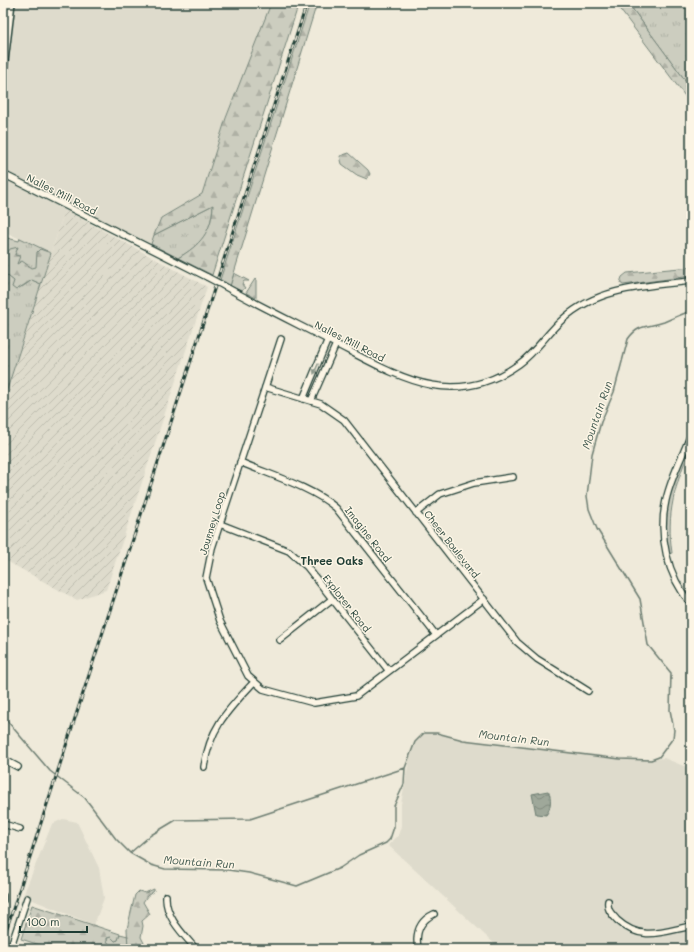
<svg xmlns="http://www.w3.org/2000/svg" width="694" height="952" font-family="Mali,sans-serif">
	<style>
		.built { fill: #dedbcc }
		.industrial { fill: url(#industrial-furrows) }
		.grass { fill: url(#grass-tufts); stroke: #76857a }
		.forest { fill: url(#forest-firs); stroke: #76857a }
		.water { fill: url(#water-waves); stroke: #6c7d71 }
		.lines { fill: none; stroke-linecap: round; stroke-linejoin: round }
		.stream { stroke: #6c7d71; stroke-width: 1.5 }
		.minor-casing { stroke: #1f3d34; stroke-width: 8 }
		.major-casing { stroke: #1f3d34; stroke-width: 10 }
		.minor { stroke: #fcf5e5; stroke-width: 5.5 }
		.major { stroke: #fcf5e5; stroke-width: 7 }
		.rail-casing { stroke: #1f3d34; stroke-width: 3 }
		.rail { stroke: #fcf5e5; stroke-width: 1.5; stroke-dasharray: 4.5; stroke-linecap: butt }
		.minor-bridge-casing { stroke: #1f3d34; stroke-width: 8; stroke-linecap: butt }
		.minor-bridge { stroke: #fcf5e5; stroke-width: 5.5 }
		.oneway { fill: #8e998c }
		.labels { text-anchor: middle; stroke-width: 3; stroke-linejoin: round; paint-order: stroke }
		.street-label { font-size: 10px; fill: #1f3d34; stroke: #fcf5e5 }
		.water-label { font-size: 11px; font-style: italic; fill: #455d53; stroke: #fcf5e5 }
		.neighbourhood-label { font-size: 11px; font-weight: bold; fill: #1f3d34; stroke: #fcf5e5 }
	</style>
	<defs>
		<pattern id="industrial-furrows" width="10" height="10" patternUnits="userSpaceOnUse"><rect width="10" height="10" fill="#dedbcc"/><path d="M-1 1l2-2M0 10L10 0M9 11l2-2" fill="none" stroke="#bebdb0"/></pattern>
		<pattern id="grass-tufts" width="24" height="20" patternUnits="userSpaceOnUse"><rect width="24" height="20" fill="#cccdbf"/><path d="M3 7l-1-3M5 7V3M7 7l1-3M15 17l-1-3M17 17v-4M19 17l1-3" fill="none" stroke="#afb1a5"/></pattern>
		<pattern id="forest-firs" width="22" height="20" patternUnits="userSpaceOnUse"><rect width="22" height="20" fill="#cccdbf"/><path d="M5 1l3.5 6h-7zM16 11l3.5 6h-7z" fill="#afb1a5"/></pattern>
		<pattern id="water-waves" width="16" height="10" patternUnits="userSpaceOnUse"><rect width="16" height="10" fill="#9fa89a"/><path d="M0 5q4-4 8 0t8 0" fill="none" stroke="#818a7e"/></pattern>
	</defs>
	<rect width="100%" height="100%" fill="#efeada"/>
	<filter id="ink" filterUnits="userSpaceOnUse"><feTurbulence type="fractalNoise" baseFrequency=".025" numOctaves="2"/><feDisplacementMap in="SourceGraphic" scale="8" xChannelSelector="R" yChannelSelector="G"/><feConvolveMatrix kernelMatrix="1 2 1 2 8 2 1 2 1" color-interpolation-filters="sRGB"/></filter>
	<g filter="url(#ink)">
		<path class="built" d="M 12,3 L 263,3 L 271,6 L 226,118 L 202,194 L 161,218 L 151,244 L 3,174 L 3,70 Z
			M 3,177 L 65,210 L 51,253 L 3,231 Z
			M 424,733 L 437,733 L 456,739 L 642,760 L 664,758 L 691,769 L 691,949 L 500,949 L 388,845 L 398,836 L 401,826 L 401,804 L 409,760 L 415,742 Z
			M 63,819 L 77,822 L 99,868 L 104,898 L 94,925 L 23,896 L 52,824 Z"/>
		<path class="industrial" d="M 65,210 L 207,287 L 106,590 L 77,600 L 3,559 L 3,403 Z"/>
		<path class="grass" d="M 628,3 L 691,3 L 691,88 Z
			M 213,205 C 211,233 202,244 178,258 L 151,244 L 154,235 Z
			M 3,237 L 19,241 L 20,238 L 47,251 L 40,251 L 39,264 L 35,269 L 18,267 L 3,260 Z
			M 3,272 L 22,287 L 32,280 L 41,284 L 4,399 L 3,398 Z
			M 234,273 L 249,281 L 244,281 L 242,284 L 245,288 L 241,291 L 230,286 Z
			M 255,279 L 256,280 L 256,298 L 246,293 Z
			M 687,448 L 690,449 C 675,486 666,513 672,553 L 668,554 L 665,526 L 669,494 Z
			M 120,934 L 128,936 L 128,949 L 110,949 L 107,941 L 107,938 L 111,937 L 115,941 L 118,940 Z"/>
		<path class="forest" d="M 263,3 L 299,3 L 212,275 L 178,258 C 200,245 212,232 213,205 L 154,235 L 161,218 L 202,194 L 226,118 L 270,6 Z
			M 310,3 L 317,3 L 230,286 L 220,280 Z
			M 615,3 L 628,3 L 691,88 L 691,104 Z
			M 349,153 L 368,170 L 370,174 L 367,179 L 357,175 L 342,164 L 340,156 Z
			M 18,247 L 15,255 L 20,256 L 17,264 L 22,261 L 32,268 L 36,267 L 37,252 L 40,249 L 51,253 L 41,284 L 32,280 L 16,290 L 12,287 L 14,281 L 3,272 L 3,259 L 10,249 Z
			M 691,267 L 691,276 L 623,285 L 620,283 L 622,277 L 627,273 Z
			M 154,889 L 154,891 L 147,896 L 143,902 L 150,914 L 142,921 L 143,926 L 141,937 L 147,949 L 128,949 L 127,929 L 135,895 L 139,891 L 145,893 Z
			M 32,905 L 120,934 L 118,940 L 115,941 L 111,937 L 107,938 L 107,941 L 110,945 L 110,949 L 43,949 L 43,946 L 21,939 Z"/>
		<path class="water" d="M 548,791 C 552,797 551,809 546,815 L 536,814 L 532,794 Z"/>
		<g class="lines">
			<path class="stream" d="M 3,716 L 50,771 L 85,798 L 116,839 L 130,853 L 151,865 L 165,869 L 228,870 L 249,873 L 297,886 L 340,868 L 359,855 L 386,843 L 390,839 L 394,827 L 394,806 L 404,784 L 405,768 L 415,742 L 424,733 L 437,733 L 463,740 L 620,759 L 651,760 L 659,757 L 673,738 L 674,730 L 670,710 L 671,673 L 648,645 L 640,599 L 597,529 L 589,509 L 587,496 L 592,454 L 601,422 L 614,392 L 628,339 C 639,323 648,328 664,322 C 673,318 682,314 691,311
				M 130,853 L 151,835 L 176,820 L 250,819 L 405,768"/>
			<g class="minor-casing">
				<path id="minor" d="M 3,174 L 207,277
					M 224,286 C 258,305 293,322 328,340 C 392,372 449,414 519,364 C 536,352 547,333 563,319 C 598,287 647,286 691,281
					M 281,339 L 212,548 L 206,578 L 220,621 L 248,676 L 263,689 L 314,703 L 356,696 L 484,599
					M 265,387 L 321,404 L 344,420 L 517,642 L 537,659 L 588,691
					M 303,399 L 328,339
					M 311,401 L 336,344
					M 691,434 C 683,455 671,477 666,500 C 658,536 667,575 691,604
					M 240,462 C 270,475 312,487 336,508 L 436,635
					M 416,513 L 440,494 L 474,483 L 513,477
					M 220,524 L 289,551 L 307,567 L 389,671
					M 280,640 L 332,599
					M 3,759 L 18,767
					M 204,767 C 210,727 228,710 254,682
					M 3,824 L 20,829
					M 3,896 L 3,900
					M 166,896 C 165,917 183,934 196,949
					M 608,901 C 607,910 611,913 617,920 C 641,942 662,932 691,926
					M 10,949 L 27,898
					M 418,949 C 415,933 419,921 434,914"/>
			</g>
			<g class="major-casing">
				<path id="major" d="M 3,70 L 11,3"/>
			</g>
			<use href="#minor" class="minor"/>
			<use href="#major" class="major"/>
			<g class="rail-casing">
				<path id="rail" d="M 3,940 L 307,3"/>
			</g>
			<use href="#rail" class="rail"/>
			<g class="minor-bridge-casing">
				<path id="minor-bridge" d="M 207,277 L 224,286"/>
			</g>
			<use href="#minor-bridge" class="minor-bridge"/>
		</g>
		<defs><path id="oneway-solid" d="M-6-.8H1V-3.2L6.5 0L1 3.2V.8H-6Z"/></defs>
		<use class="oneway" href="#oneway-solid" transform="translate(316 369) rotate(113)"/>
	</g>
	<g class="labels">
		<g class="street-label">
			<text transform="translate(62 194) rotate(27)" y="4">Nalles Mill Road</text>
			<text transform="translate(350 341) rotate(27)" y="4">Nalles Mill Road</text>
			<text transform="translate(212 523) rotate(-73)" y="4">Journey Loop</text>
			<text transform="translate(368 534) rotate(52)" y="4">Imagine Road</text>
			<text transform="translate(452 544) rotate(52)" y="4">Cheer Boulevard</text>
			<text transform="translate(347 603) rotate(52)" y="4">Explorer Road</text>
		</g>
		<g class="water-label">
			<text transform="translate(597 415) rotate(-71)" y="4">Mountain Run</text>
			<text transform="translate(514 738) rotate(7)" y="4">Mountain Run</text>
			<text transform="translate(199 862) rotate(4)" y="4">Mountain Run</text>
		</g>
		<g class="neighbourhood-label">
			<text x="332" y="565">Three Oaks</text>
		</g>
	</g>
	<rect width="694" height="952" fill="none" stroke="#fcf5e5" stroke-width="16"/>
	<rect x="8" y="8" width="678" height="936" fill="none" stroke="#1f3d34" stroke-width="1.5" filter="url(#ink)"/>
	<path d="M20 926v6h67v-6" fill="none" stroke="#1f3d34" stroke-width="2"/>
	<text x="26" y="926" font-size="12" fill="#1f3d34" stroke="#fcf5e5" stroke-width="3" paint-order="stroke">100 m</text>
</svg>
